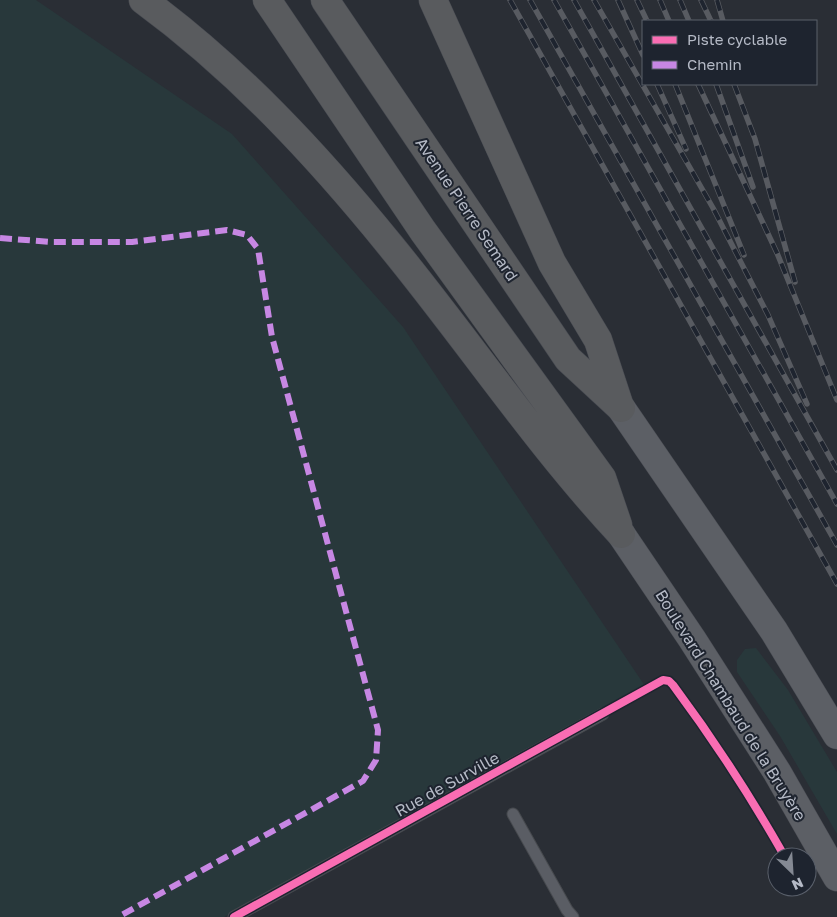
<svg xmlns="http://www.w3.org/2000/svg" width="837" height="917" font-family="'Golos Text',sans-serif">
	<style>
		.green { fill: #28383b }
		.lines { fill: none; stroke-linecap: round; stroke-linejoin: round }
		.lane-casing { stroke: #46494e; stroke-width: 13 }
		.primary-casing { stroke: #484b52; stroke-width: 29 }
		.highway-casing { stroke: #474a51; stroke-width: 29 }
		.lane { stroke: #5a5d64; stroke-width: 11 }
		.primary { stroke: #5c5f65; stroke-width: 28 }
		.highway { stroke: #595b5e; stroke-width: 28 }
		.rail-casing { stroke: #585b61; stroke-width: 5.5 }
		.rail { stroke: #1e242f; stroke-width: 4; stroke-dasharray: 11; stroke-linecap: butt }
		.quiet { stroke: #c787e3; stroke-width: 6; stroke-dasharray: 12 6; stroke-linecap: butt }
		.cycleway-casing { stroke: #1e242f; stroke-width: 11 }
		.cycleway { stroke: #f96db3; stroke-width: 8 }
		.labels { text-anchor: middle; stroke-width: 4; stroke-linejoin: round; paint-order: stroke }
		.street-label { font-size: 16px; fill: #b5bac6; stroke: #1e242f }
	</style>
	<rect width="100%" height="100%" fill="#2a2e35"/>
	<path class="green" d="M 0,0 L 36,0 L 232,134 L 403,327 L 645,686 L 224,917 L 0,917 Z
		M 756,648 L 788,690 L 837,772 L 837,834 L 780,736 L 737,672 L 737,660 L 745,649 Z"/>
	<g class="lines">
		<g class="lane-casing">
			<path id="lane" d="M 513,814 L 567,910 L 573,917
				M 234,917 L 603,714"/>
		</g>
		<g class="primary-casing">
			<path id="primary" d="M 621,408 L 774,631 L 837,735
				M 621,534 L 692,639 L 777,772 L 837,877"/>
		</g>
		<g class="highway-casing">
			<path id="highway" d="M 143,0 C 237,69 317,155 390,245 C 468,340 537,444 621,534
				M 267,0 L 423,231 L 602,478 L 618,525
				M 325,0 L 568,359 L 621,408
				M 433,0 L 552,263 L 598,340 L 619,404"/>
		</g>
		<use href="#lane" class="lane"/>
		<use href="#primary" class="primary"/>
		<use href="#highway" class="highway"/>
		<g class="rail-casing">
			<path id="rail" d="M 510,0 L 837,584
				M 530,0 L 837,545
				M 554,0 L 837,504
				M 574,0 L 837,470
				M 594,0 L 713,208 L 768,315 L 807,404
				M 618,0 L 643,55
				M 637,0 L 647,21
				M 660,0 L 669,21
				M 680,0 L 689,21
				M 701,0 L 711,21
				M 717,0 L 723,21
				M 657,84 L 686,149
				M 675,84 L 744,255
				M 698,84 L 777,253 L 837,400
				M 716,84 L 753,187
				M 734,84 L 755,139 L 795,282"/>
		</g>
		<use href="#rail" class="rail"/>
		<path class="quiet" d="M 0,238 L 51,242 L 132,242 L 227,230 L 247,235 L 258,249 L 272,337 L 378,730 L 376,760 L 363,781 L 118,917"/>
		<g class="cycleway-casing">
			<path id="cycleway" d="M 234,917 L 663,680 L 669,681 L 673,685 C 714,740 751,797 785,857"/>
		</g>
		<use href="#cycleway" class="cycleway"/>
	</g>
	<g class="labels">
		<g class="street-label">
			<text transform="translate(467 209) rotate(56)" y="6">Avenue Pierre Semard</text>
			<text transform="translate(731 705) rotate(58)" y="6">Boulevard Chambaud de la Bruyère</text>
			<text transform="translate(447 784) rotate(-29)" y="6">Rue de Surville</text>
		</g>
	</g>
	<rect x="642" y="20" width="175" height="65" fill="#1e242f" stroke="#5a606b"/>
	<rect x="652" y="36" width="25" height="8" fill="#f96db3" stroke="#5a606b"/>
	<text x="687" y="45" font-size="15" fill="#b5bac6">Piste cyclable</text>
	<rect x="652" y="61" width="25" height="8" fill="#c787e3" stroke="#5a606b"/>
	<text x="687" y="70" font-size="15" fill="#b5bac6">Chemin</text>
	<g transform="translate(792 872) rotate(155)"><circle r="24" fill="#1e242f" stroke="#5a606b"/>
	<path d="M0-4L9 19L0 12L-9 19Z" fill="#848993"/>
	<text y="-8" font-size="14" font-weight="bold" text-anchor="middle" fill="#b5bac6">N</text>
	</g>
</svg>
